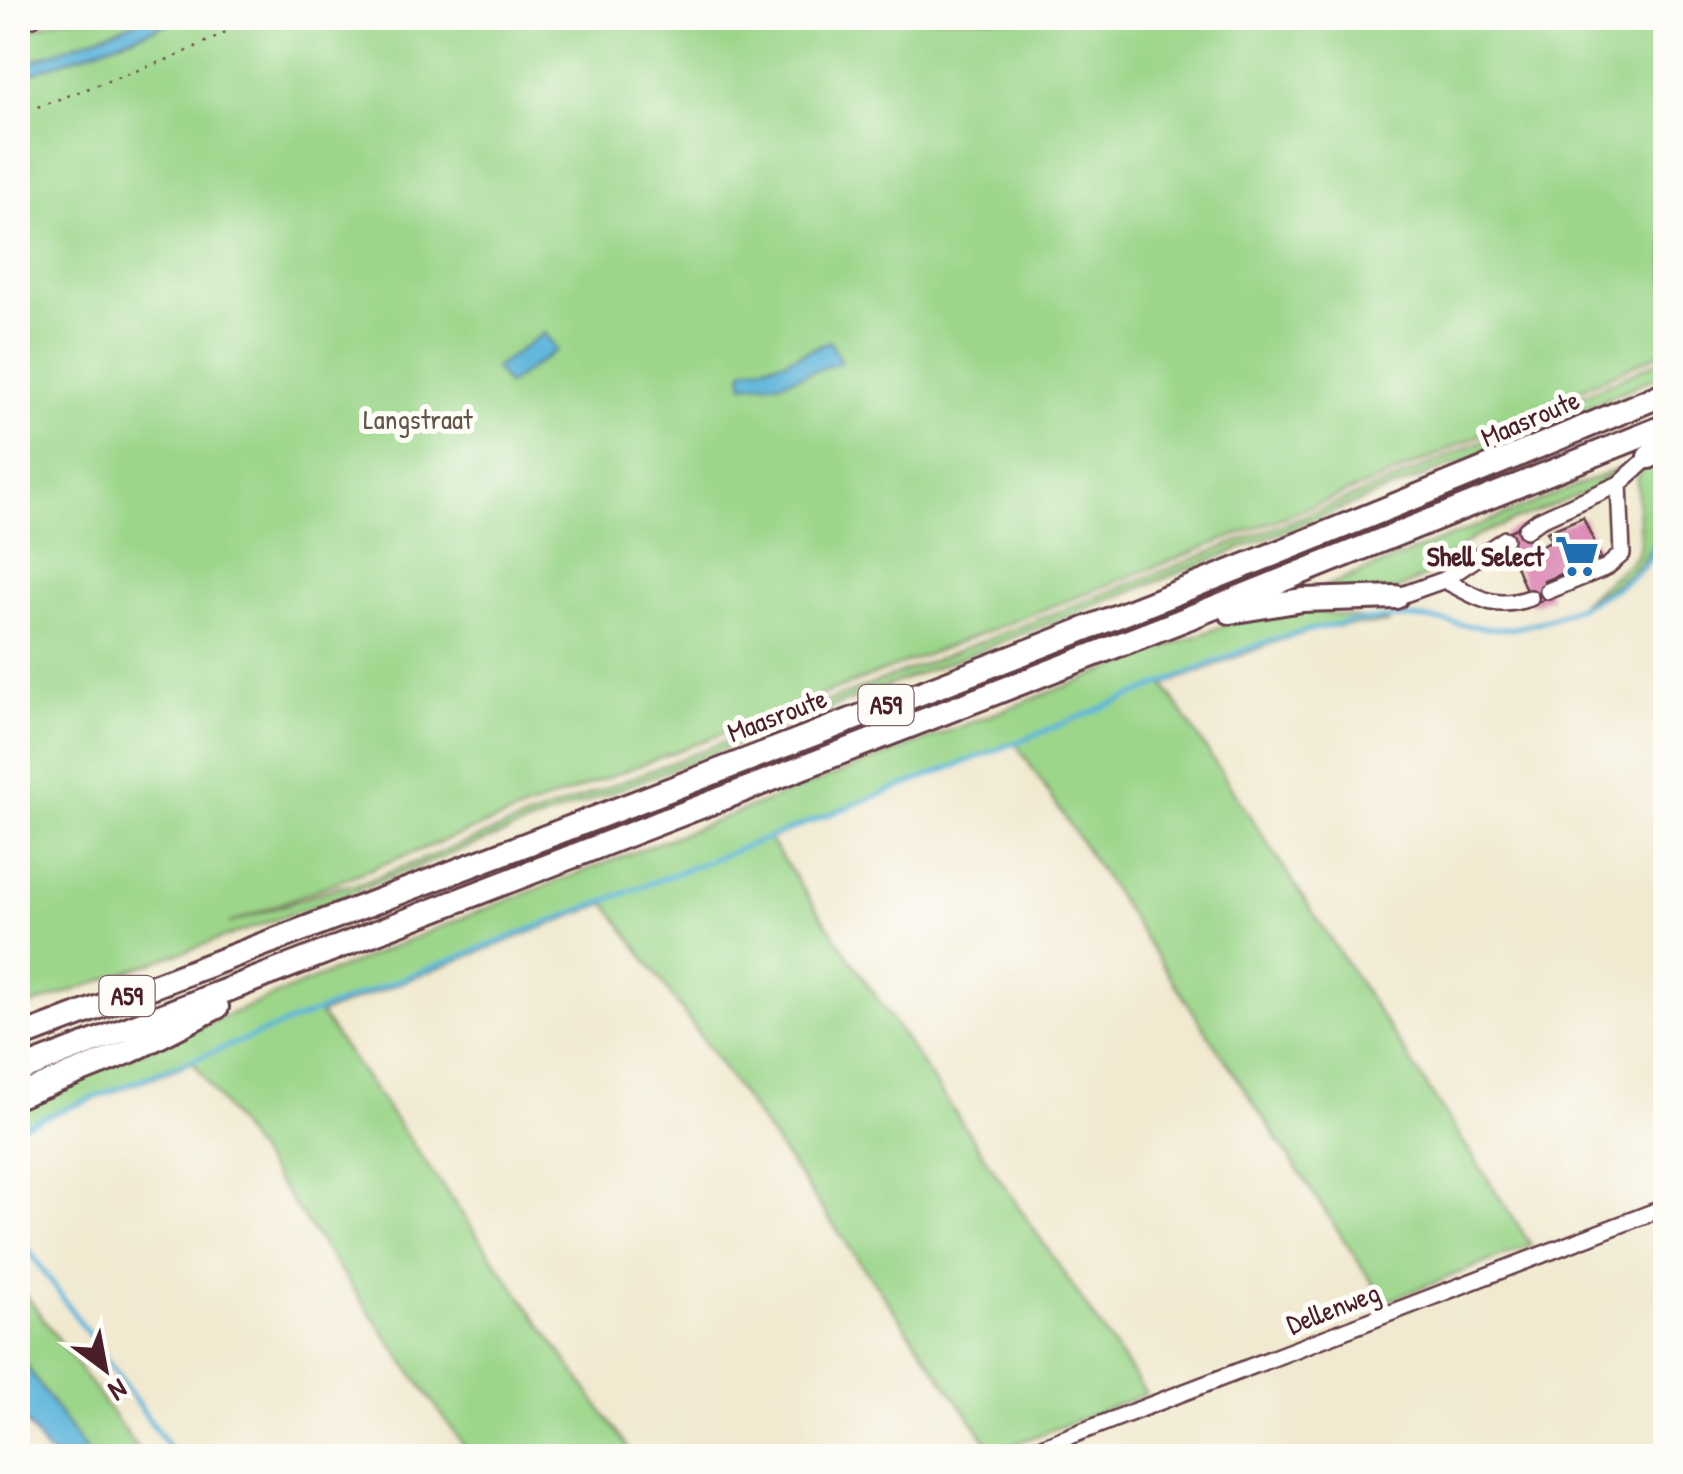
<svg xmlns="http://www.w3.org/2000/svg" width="1683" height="1474" font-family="'Patrick Hand',sans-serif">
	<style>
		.green { fill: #9bd68a; stroke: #727a5a; stroke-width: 2.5 }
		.water { fill: #5eb6db; stroke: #546a83; stroke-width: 2.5 }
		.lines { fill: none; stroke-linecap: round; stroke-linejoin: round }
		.stream { stroke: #5eb6db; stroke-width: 5 }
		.building { fill: #dd8db7 }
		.minor-casing { stroke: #633d44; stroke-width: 20 }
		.highway-casing { stroke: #633d44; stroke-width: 28 }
		.path { stroke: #633d44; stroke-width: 2.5; stroke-dasharray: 2.5 8; stroke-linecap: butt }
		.minor { stroke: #fff; stroke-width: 15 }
		.highway { stroke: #fff; stroke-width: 22 }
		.labels { text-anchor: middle; stroke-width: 10; stroke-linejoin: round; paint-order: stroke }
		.shield { fill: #fdfcf7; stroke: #806168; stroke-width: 2.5 }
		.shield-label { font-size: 25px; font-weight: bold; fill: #4a1f2b }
		.street-label { font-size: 28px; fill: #4a1f2b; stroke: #fdfcf7 }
		.park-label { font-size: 28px; fill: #625648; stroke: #fdfcf7 }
		.poi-label { font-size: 28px; font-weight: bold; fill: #4a1f2b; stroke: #fdfcf7; text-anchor: end }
	</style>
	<rect width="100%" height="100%" fill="#fdfcf7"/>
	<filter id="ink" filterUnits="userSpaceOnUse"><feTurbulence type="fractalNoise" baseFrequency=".01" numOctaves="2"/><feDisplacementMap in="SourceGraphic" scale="20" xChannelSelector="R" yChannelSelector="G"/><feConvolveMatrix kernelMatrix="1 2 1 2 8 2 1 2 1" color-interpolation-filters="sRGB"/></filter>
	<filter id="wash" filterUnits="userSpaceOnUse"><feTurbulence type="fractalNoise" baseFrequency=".0048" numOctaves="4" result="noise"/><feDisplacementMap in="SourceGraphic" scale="40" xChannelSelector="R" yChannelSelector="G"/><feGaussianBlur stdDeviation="2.25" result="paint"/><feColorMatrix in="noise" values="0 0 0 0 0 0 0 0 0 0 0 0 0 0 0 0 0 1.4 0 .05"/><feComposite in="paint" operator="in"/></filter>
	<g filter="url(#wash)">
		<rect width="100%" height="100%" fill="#f1e9d0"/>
		<path class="green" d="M 62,18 L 1665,18 L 1665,351 L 1388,477 L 228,924 L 338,887 L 359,884 L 1391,482 L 1665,358 L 1665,373 L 1488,451 L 1048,624 L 337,898 L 18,1010 L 18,35 Z
			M 1665,453 C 1665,543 1660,561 1580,604 L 1635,558 L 1640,545 L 1637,479 L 1642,470 Z
			M 1621,468 L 1589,491 L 1475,536 L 1424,577 L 1397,590 L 1302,596 Z
			M 1304,610 L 1390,623 L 1325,627 L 1280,640 L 1164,685 L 1531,1245 L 1385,1302 L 1015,742 L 769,839 L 1146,1394 L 994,1452 L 606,903 L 320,1014 L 634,1456 L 471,1456 L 193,1062 L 18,1128 L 18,1102 L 457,920 L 1259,612 Z
			M 18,1284 L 143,1456 L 89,1456 L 18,1354 Z"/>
		<path class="water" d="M 146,18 L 184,18 L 18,78 L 18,66 Z
			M 544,333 L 557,350 L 507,385 L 495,368 Z
			M 830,341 L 841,362 L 782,382 L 744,385 L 742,374 L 745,369 L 784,361 Z
			M 18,1354 L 89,1456 L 50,1456 L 18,1411 Z"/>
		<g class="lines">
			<path class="stream" d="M 18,1127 L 1035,735 L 1260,644 C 1303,630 1350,620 1396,618 C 1432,616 1467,628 1503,629 C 1538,629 1627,590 1647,562 C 1659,545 1658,522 1666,503
				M 18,1235 L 175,1456"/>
		</g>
		<g id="blocks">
			<path class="building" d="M 1583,517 L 1601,558 L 1544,581 L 1551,597 L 1532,605 L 1503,534 L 1523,525 L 1533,549 L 1551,541 L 1547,532 Z"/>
		</g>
	</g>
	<g filter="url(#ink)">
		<use href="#blocks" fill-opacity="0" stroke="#633d44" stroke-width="2.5"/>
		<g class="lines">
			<g class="minor-casing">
				<path id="minor" d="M 18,23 L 33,18
					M 1526,530 L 1539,520 L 1619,484
					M 1444,580 L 1505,539
					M 1548,591 L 1607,567 L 1622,554 L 1619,484 L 1649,457
					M 1396,597 L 1444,580 C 1478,597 1492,611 1530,598
					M 1018,1456 L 1666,1207"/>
			</g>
			<g class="highway-casing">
				<path id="highway" d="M 1649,457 L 1666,446
					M 1230,612 L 1302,600 L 1396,597
					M 18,1038 C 568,827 1122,623 1666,393
					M 18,1071 L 1178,622 L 1666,426
					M 18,1096 L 131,1051 L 217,1007"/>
			</g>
			<path class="path" d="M 18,114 L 177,56 L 254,18
				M 18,1453 L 20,1456"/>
			<use href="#minor" class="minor"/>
			<use href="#highway" class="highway"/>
		</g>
	</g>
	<defs>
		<g id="supermarket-bare" transform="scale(3.45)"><path d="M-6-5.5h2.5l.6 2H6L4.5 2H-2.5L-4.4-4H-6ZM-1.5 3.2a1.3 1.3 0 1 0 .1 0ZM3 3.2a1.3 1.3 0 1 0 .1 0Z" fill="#1f6fb2" stroke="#fdfcf7" stroke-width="2.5" paint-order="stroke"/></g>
	</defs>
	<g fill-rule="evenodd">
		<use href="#supermarket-bare" x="1577" y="556"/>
	</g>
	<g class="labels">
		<g class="shield">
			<rect x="858.5" y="685" width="55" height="40" rx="8"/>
			<rect x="99.5" y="976" width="55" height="40" rx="8"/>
		</g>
		<g class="shield-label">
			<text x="886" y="714">A59</text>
			<text x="127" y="1005">A59</text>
		</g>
		<g class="street-label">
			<text transform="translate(1530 418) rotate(-23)" y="10">Maasroute</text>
			<text transform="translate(777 715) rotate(-21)" y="10">Maasroute</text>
			<text transform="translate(1333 1308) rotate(-21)" y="10">Dellenweg</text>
		</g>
		<g class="park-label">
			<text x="418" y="429">Langstraat</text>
		</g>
		<g class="poi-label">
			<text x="1544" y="566">Shell Select</text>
		</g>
	</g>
	<rect width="1683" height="1474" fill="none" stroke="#fdfcf7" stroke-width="60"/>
	<g transform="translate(105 1369) rotate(148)" stroke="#fdfcf7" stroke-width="8" paint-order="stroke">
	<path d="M0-8L18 38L0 25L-18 38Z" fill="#4a1f2b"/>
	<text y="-15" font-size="28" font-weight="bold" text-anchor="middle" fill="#4a1f2b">N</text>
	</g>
</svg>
